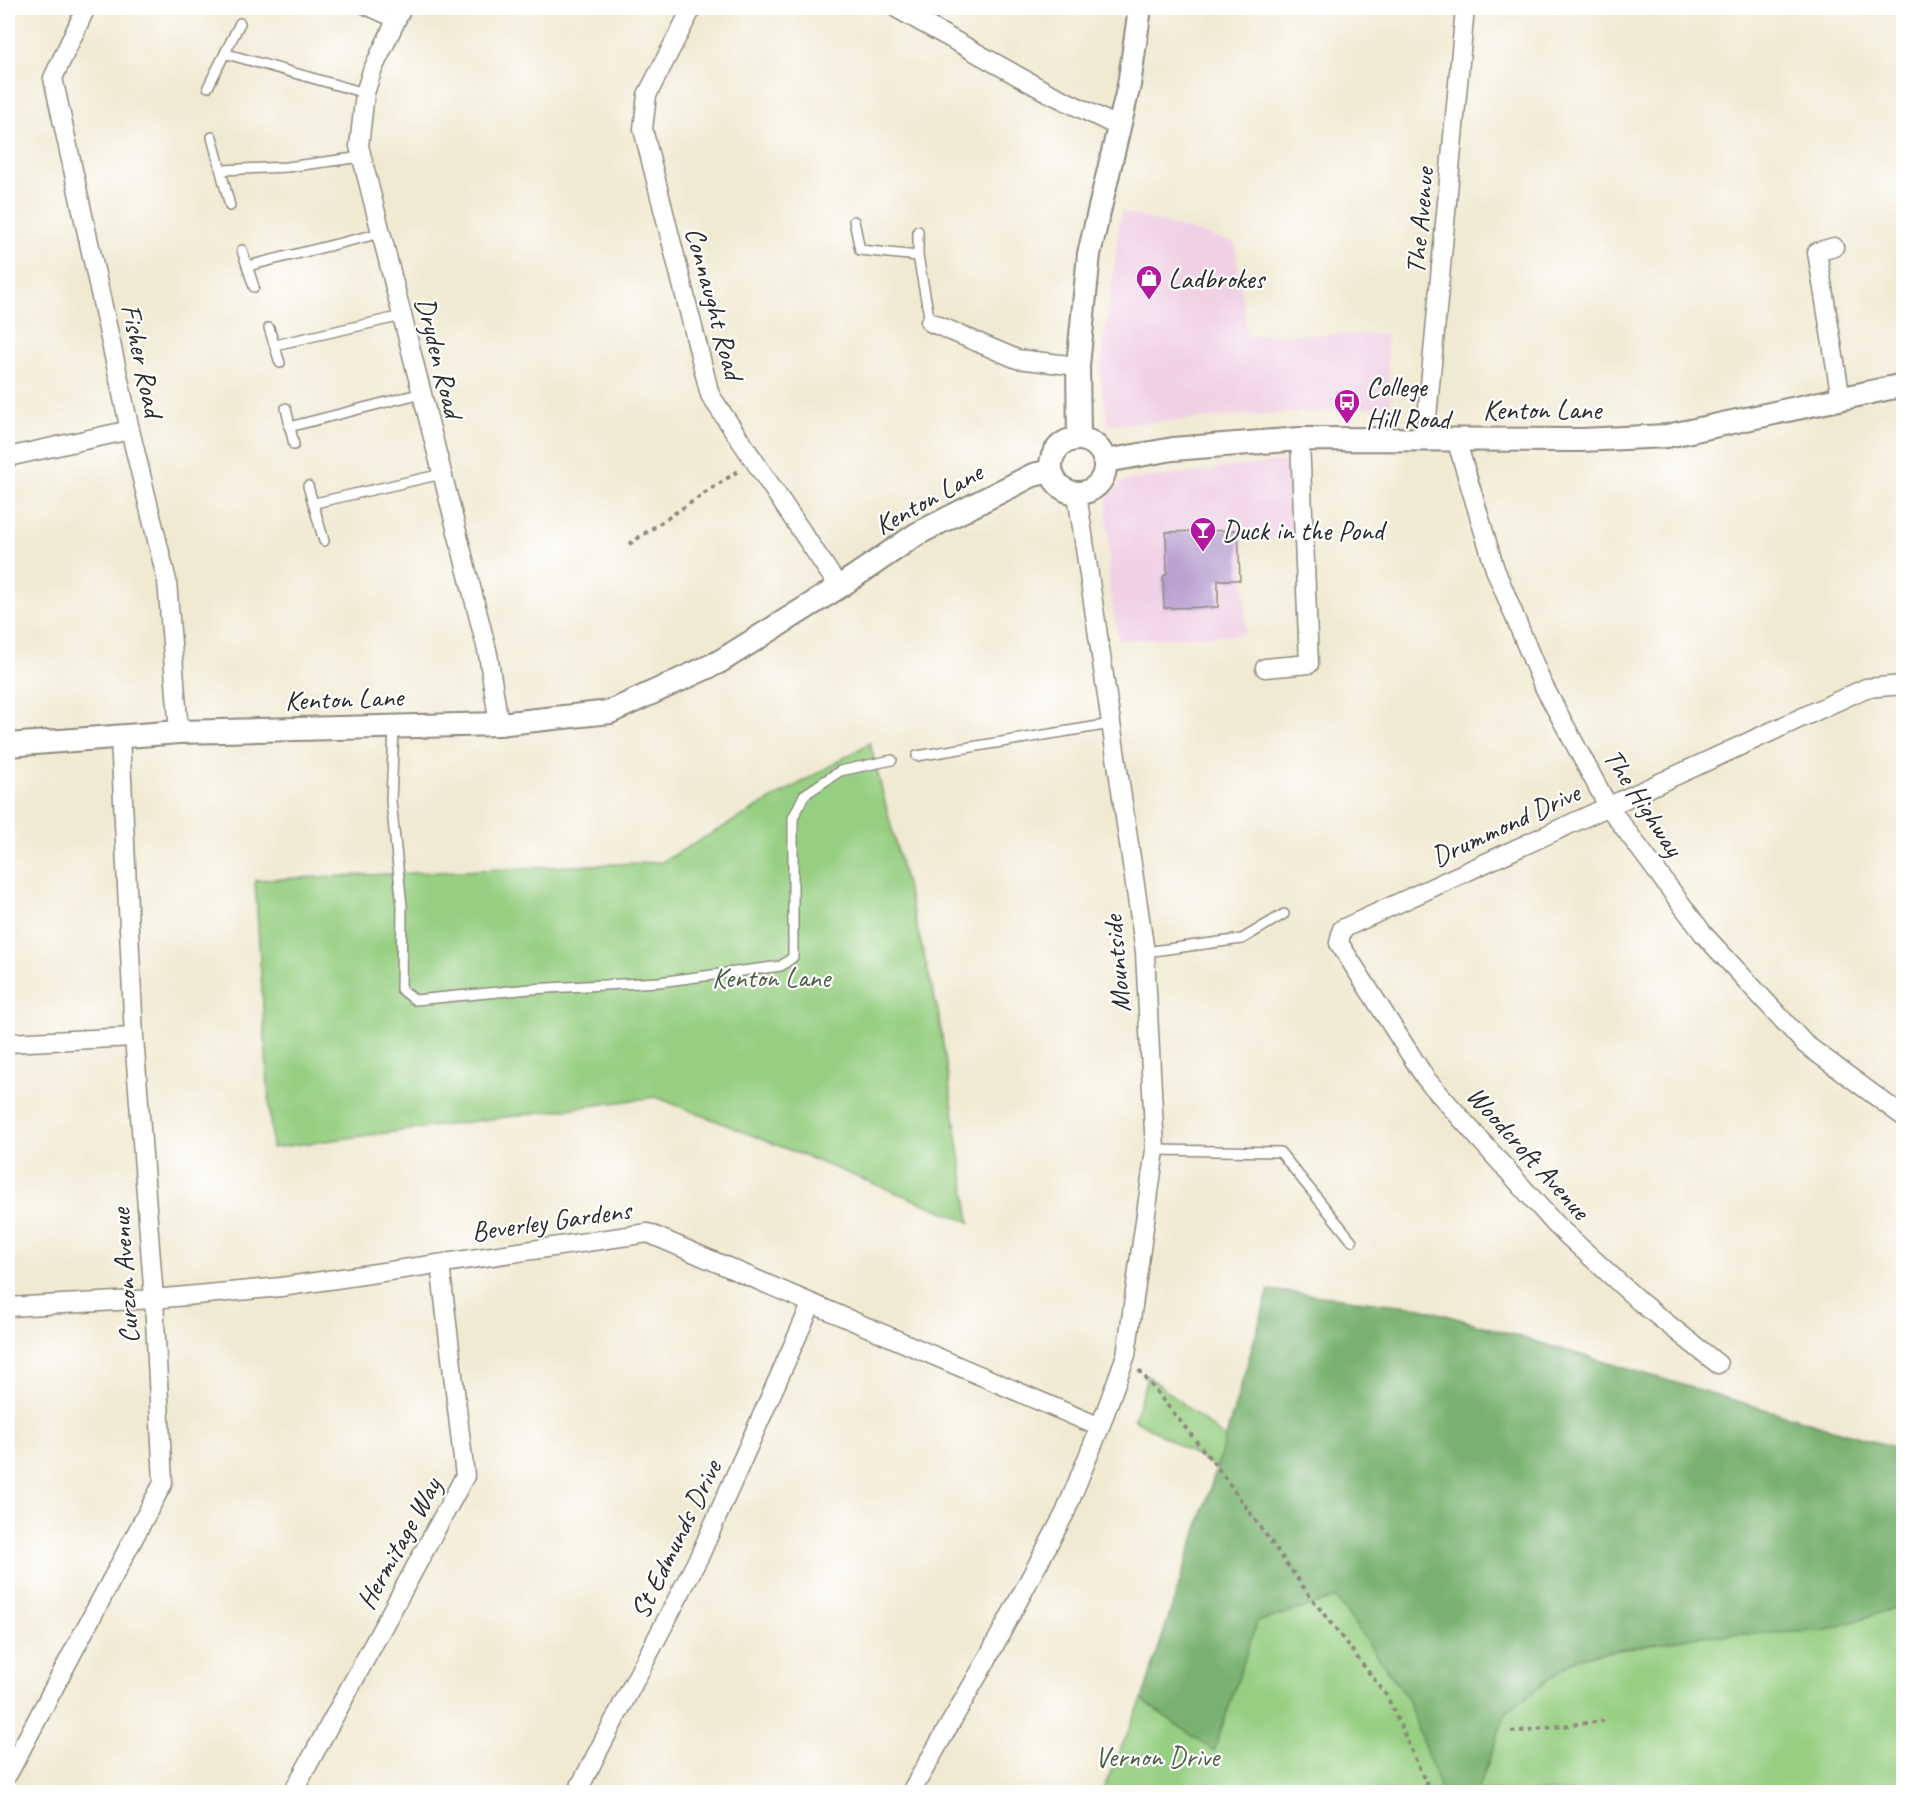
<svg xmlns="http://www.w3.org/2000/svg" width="1911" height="1800" font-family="Caveat,sans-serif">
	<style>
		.built { fill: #f0d0e5 }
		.green { fill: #97cf82; stroke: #617d56; stroke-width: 1.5 }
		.forest { fill: #79b270; stroke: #526e4e; stroke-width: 1.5 }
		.building { fill: #b89fcf }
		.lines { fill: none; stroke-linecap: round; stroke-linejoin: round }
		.service-casing { stroke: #8e8a7f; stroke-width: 12 }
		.minor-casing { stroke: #8e8a7f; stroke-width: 21 }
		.tertiary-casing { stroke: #8e8a7f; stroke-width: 26 }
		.path { stroke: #8e8a7f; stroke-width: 4; stroke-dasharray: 4.5 4.5; stroke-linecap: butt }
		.service { stroke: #fff; stroke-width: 9 }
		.minor { stroke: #fff; stroke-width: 18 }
		.tertiary { stroke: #fff; stroke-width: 22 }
		.labels { text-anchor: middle; stroke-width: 4.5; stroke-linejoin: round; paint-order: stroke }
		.street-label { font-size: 28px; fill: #2b2b2b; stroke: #fff }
		.poi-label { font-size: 28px; fill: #2b2b2b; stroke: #fff; text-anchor: start }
		.park-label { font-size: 28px; fill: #4b5c45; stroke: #fff }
	</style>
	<rect width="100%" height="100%" fill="#fff"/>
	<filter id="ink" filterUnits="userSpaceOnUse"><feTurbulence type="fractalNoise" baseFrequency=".0167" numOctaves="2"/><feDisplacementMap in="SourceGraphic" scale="12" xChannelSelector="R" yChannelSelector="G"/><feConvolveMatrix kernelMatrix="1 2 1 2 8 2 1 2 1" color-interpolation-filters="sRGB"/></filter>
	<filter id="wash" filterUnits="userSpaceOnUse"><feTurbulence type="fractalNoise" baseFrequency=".008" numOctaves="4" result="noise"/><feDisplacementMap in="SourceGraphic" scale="24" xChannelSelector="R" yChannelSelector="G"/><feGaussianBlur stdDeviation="1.35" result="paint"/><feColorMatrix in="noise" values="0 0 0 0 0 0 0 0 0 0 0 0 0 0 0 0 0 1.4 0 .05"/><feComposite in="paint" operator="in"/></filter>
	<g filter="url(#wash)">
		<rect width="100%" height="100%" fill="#f1ead3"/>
		<path class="built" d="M 1121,211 L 1235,243 L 1247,335 L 1386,334 L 1391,406 L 1108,425 L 1100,376 Z
			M 1290,460 L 1292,537 L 1243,539 L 1246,634 L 1119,640 L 1110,593 L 1107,497 L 1123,481 Z"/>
		<path class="green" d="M 870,743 L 938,1011 L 970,1222 L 656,1097 L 272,1148 L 255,880 L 662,862 Z
			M 1418,1307 L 1903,1450 L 1903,1792 L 1102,1792 L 1142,1700 L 1217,1468 L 1134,1419 L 1148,1376 L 1226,1439 Z"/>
		<path class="forest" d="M 1269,1290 L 1418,1307 L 1903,1450 L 1903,1605 L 1825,1631 L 1700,1636 L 1578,1657 L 1506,1713 L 1477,1792 L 1441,1792 L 1406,1696 L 1336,1598 L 1257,1622 L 1214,1751 L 1142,1700 L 1217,1467 Z"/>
		<g id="blocks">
			<path class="building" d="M 1238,530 L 1240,580 L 1218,580 L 1218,607 L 1164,608 L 1163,577 L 1167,573 L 1166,532 Z"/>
		</g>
	</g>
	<g filter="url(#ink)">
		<use href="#blocks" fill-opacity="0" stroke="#8e8a7f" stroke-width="1.5"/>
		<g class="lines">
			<g class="service-casing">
				<path id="service" d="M 362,8 L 395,23
					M 227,54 L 365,93
					M 208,87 L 240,23
					M 212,137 L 230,206
					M 222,170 L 287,167 L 362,157
					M 854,221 L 860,250 L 918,256 L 930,322
					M 918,231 L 918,256
					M 242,250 L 254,287
					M 248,266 L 381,233
					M 269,328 L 280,363
					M 275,345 L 402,316
					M 286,408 L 294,445
					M 289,427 L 422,393
					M 308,486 L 324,541
					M 315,503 L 442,474
					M 394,727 L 391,801 L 402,906 L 401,989 L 415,1000 L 530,989 L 659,982 L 781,966 L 793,957 L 793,818 L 804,795 L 840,771 L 892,760
					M 917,756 L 1111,724
					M 1145,952 L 1242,939 L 1284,914
					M 1155,1150 L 1280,1152 L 1352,1241"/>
			</g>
			<g class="minor-casing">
				<path id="minor" d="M 86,8 L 53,78 L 130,430 L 167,581 L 179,732
					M 402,8 L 372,71 L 365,93 L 359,146 L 488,654 L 499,724
					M 692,8 L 647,95 L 643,129 L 710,395 L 839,587
					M 896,8 L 1045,91 L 1119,127
					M 1834,247 L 1817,252 L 1841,399
					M 930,322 L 1017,359 L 1078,366
					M 1425,439 L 1465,8
					M 1456,439 L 1495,569 L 1542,683 L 1608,806 L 1705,936 L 1805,1044 L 1904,1117
					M 8,457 L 130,430
					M 1265,668 L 1309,664 L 1300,439
					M 8,1043 L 134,1037
					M 8,1307 L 154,1299 L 281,1287 L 648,1233 L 1100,1427
					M 1718,1364 L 1640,1302 L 1556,1225 L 1426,1079 L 1339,943 L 1342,929 L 1866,688 L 1904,685
					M 8,1774 L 163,1483 L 154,1299 L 134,1037 L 120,736
					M 293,1792 L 465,1476 L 440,1264
					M 577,1792 L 700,1555 L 811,1305
					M 911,1792 L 986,1661 L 1065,1513 L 1100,1427 L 1126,1355 L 1155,1150 L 1145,952 L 1077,494"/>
			</g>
			<g class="tertiary-casing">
				<path id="tertiary" d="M 1079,438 L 1078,366 L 1089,254 L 1129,85 L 1140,8
					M1051 466a27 27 0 1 1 54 0a27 27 0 1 1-54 0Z
					M 1106,461 L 1173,449 L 1300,439 L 1581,440 L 1667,436 L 1904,385
					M 8,745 L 179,732 L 499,724 L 610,712 L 719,662 L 839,587 L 917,534 L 1033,475 L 1051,471"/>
			</g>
			<path class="path" d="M 629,544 L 738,471
				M 1139,1370 L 1217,1467 L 1310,1596 L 1387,1696 L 1430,1792
				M 1511,1732 L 1604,1721"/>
			<use href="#service" class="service"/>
			<use href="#minor" class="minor"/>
			<use href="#tertiary" class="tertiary"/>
		</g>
	</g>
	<defs>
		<g id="shop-pin" transform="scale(1.35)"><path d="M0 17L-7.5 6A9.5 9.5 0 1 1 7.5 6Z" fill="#b5179e" stroke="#fff"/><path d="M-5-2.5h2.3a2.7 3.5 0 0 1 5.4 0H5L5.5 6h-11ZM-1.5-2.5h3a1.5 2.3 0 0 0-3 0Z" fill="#fff"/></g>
		<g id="bus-pin" transform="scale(1.35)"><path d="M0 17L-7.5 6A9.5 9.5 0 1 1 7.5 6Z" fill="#b5179e" stroke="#fff"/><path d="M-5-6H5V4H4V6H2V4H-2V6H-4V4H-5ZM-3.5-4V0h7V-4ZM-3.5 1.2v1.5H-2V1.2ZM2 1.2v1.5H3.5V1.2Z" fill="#fff"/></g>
		<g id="bar-pin" transform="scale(1.35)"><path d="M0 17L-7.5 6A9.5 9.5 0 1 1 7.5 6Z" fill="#b5179e" stroke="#fff"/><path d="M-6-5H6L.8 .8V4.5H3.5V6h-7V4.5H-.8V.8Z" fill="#fff"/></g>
	</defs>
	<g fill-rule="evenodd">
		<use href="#shop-pin" x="1149" y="278"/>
		<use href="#bus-pin" x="1347" y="402"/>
		<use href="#bar-pin" x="1203" y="530"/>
	</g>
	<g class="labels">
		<g class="street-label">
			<text transform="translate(1419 221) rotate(-85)" y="10">The Avenue</text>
			<text transform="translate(715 303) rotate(75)" y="10">Connaught Road</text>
			<text transform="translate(440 357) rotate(76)" y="10">Dryden Road</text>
			<text transform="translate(143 360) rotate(78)" y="10">Fisher Road</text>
			<text x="1542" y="419">Kenton Lane</text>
			<text transform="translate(928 498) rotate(-29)" y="10">Kenton Lane</text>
			<text transform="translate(344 698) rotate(-2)" y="10">Kenton Lane</text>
			<text transform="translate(1644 802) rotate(57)" y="10">The Highway</text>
			<text transform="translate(1505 824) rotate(-25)" y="10">Drummond Drive</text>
			<text transform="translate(1116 964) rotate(-95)" y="10">Mountside</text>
			<text transform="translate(1529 1152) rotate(48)" y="10">Woodcroft Avenue</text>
			<text transform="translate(551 1220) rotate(-8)" y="10">Beverley Gardens</text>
			<text transform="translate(124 1276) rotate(-94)" y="10">Curzon Avenue</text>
			<text transform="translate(675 1539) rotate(-64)" y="10">St Edmunds Drive</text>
			<text transform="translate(398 1543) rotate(-61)" y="10">Hermitage Way</text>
		</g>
		<g class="poi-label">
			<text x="1168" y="288">Ladbrokes</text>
			<text x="1366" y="396">College<tspan x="1366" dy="32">Hill Road</tspan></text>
			<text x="1222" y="540">Duck in the Pond</text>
		</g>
		<g class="park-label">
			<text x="771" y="987">Kenton Lane</text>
			<text x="1157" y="1766">Vernon Drive</text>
		</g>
	</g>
	<rect width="1911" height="1800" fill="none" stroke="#fff" stroke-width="30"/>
</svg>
